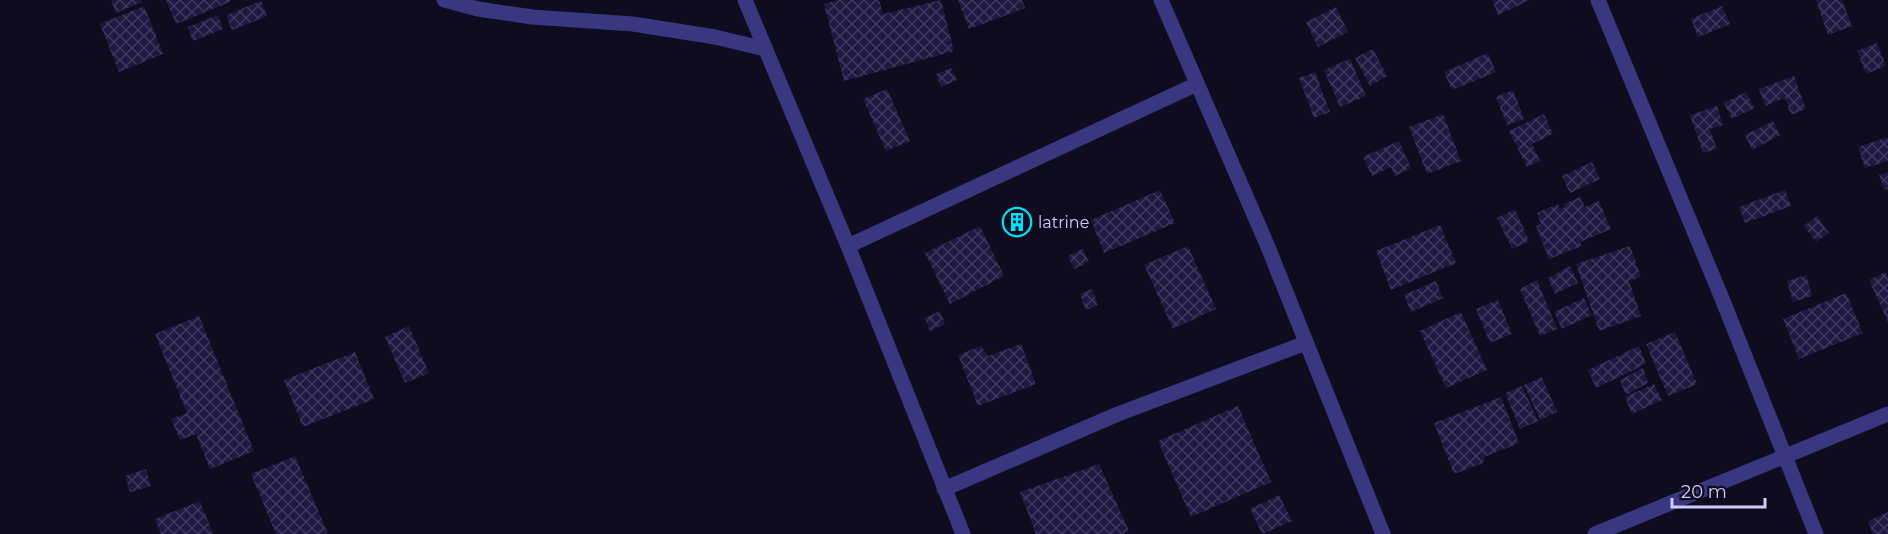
<svg xmlns="http://www.w3.org/2000/svg" width="1888" height="534" font-family="Montserrat,sans-serif">
	<style>
		.building { fill: url(#building-cross-hatch) }
		.lines { fill: none; stroke-linecap: round; stroke-linejoin: round }
		.street { stroke: #38377f; stroke-width: 15 }
		.labels { text-anchor: middle; stroke-width: 4.5; stroke-linejoin: round; paint-order: stroke }
		.poi-label { font-size: 16px; fill: #d0cbff; stroke: #0f0c1f; text-anchor: start }
	</style>
	<defs>
		<pattern id="building-cross-hatch" width="8" height="8" patternUnits="userSpaceOnUse" patternTransform="scale(1.5)"><rect width="8" height="8" fill="#201840"/><path d="M0 0l8 8M0 8l8-8" fill="none" stroke="#3f385d"/></pattern>
	</defs>
	<rect width="100%" height="100%" fill="#0f0c1f"/>
	<path class="building" d="M 111,0 L 141,0 L 142,2 L 116,13 Z
		M 166,0 L 230,0 L 230,2 L 176,24 Z
		M 838,0 L 879,0 L 883,14 L 941,0 L 954,51 L 844,81 L 824,4 Z
		M 958,0 L 1022,0 L 1025,8 L 969,29 Z
		M 1492,0 L 1530,0 L 1498,15 Z
		M 1816,0 L 1842,0 L 1852,26 L 1828,35 Z
		M 261,1 L 267,16 L 232,30 L 226,15 Z
		M 144,6 L 163,54 L 119,72 L 100,24 Z
		M 1722,6 L 1730,24 L 1698,37 L 1691,19 Z
		M 1336,7 L 1348,32 L 1318,47 L 1306,22 Z
		M 218,15 L 223,29 L 193,41 L 188,27 Z
		M 1877,43 L 1886,66 L 1866,74 L 1857,51 Z
		M 1373,49 L 1387,76 L 1370,86 L 1355,58 Z
		M 1488,53 L 1496,72 L 1452,90 L 1444,72 Z
		M 1350,59 L 1366,96 L 1340,107 L 1324,70 Z
		M 951,68 L 957,80 L 941,87 L 936,74 Z
		M 1315,72 L 1330,112 L 1314,118 L 1299,78 Z
		M 1794,76 L 1806,109 L 1791,115 L 1785,98 L 1765,106 L 1759,89 Z
		M 887,89 L 910,141 L 886,151 L 863,99 Z
		M 1513,90 L 1524,119 L 1507,125 L 1496,97 Z
		M 1746,92 L 1754,108 L 1732,119 L 1724,103 Z
		M 1717,106 L 1723,125 L 1710,129 L 1717,149 L 1703,153 L 1690,115 Z
		M 1443,114 L 1461,161 L 1427,174 L 1409,127 Z
		M 1544,114 L 1553,134 L 1532,144 L 1540,161 L 1527,167 L 1509,131 Z
		M 1773,121 L 1780,135 L 1752,150 L 1745,135 Z
		M 1888,137 L 1888,161 L 1865,168 L 1858,147 Z
		M 1399,141 L 1411,168 L 1395,176 L 1391,167 L 1372,176 L 1363,157 Z
		M 1592,162 L 1600,179 L 1570,193 L 1562,176 Z
		M 1888,172 L 1888,189 L 1884,190 L 1879,175 Z
		M 1160,190 L 1175,223 L 1104,253 L 1091,220 Z
		M 1785,190 L 1791,206 L 1745,223 L 1739,207 Z
		M 1580,197 L 1585,207 L 1599,201 L 1611,229 L 1580,242 L 1582,246 L 1549,259 L 1536,226 L 1541,224 L 1537,213 L 1558,204 L 1560,209 L 1565,207 L 1564,204 Z
		M 1515,209 L 1529,241 L 1512,249 L 1497,218 Z
		M 1021,212 L 1027,228 L 1014,233 L 1008,217 Z
		M 1817,216 L 1829,233 L 1816,242 L 1804,226 Z
		M 1440,225 L 1456,263 L 1391,290 L 1376,251 Z
		M 980,226 L 1004,276 L 950,304 L 925,253 Z
		M 1188,246 L 1216,309 L 1173,329 L 1144,265 Z
		M 1630,246 L 1641,277 L 1629,281 L 1641,316 L 1599,331 L 1576,264 Z
		M 1083,249 L 1089,262 L 1074,269 L 1068,256 Z
		M 1570,266 L 1578,283 L 1555,294 L 1548,278 Z
		M 1885,272 L 1888,277 L 1888,322 L 1869,280 Z
		M 1806,275 L 1812,296 L 1793,302 L 1787,281 Z
		M 1537,280 L 1557,329 L 1540,336 L 1520,289 Z
		M 1436,281 L 1443,298 L 1411,312 L 1404,295 Z
		M 1092,289 L 1098,305 L 1086,310 L 1080,294 Z
		M 1846,293 L 1863,333 L 1799,359 L 1783,319 Z
		M 1584,298 L 1592,315 L 1562,329 L 1554,312 Z
		M 1498,300 L 1512,334 L 1490,343 L 1476,309 Z
		M 940,311 L 945,324 L 930,331 L 925,318 Z
		M 1461,312 L 1487,370 L 1446,388 L 1420,331 Z
		M 199,316 L 254,451 L 210,469 L 196,434 L 180,440 L 171,419 L 187,413 L 155,334 Z
		M 409,326 L 429,373 L 405,383 L 385,337 Z
		M 1675,332 L 1697,384 L 1668,396 L 1646,344 Z
		M 1021,344 L 1036,384 L 978,406 L 958,355 L 981,346 L 988,356 Z
		M 1639,346 L 1646,364 L 1596,388 L 1588,370 Z
		M 355,352 L 374,399 L 303,427 L 284,380 Z
		M 1643,368 L 1648,383 L 1626,395 L 1620,380 Z
		M 1542,377 L 1557,412 L 1540,420 L 1524,385 Z
		M 1654,384 L 1662,400 L 1632,414 L 1625,397 Z
		M 1522,386 L 1538,421 L 1520,429 L 1505,393 Z
		M 1501,397 L 1519,443 L 1484,457 L 1483,463 L 1454,474 L 1434,423 Z
		M 1238,406 L 1271,482 L 1191,517 L 1158,441 Z
		M 295,456 L 328,534 L 276,534 L 251,474 Z
		M 1099,464 L 1129,531 L 1122,534 L 1036,534 L 1020,492 Z
		M 146,469 L 151,486 L 130,492 L 125,476 Z
		M 1279,495 L 1292,521 L 1262,534 L 1250,509 Z
		M 200,501 L 213,534 L 161,534 L 155,519 Z
		M 1888,512 L 1888,534 L 1873,534 L 1868,521 Z"/>
	<g class="lines">
		<path class="street" d="M 444,0 L 478,9 L 532,17 L 633,24 L 715,37 L 765,49
			M 745,0 L 848,246 L 963,534
			M 1161,0 L 1268,247 L 1383,534
			M 1598,0 L 1721,296 L 1816,534
			M 848,246 L 1197,84
			M 944,489 L 1118,414 L 1306,343
			M 1595,534 L 1888,414"/>
	</g>
	<defs>
		<g id="building-ring" transform="scale(1.5)"><circle r="9.5" fill="#0f0c1f" stroke="#00e0f6" stroke-width="1.5"/><path d="M-4-6H4V6H1V3H-1V6H-4ZM-2.5-4.3h1.7v1.8h-1.7ZM.8-4.3h1.7v1.8H.8ZM-2.5-1h1.7V.8h-1.7ZM.8-1h1.7V.8H.8Z" fill="#00e0f6"/></g>
	</defs>
	<g fill-rule="evenodd">
		<use href="#building-ring" x="1017" y="222"/>
	</g>
	<g class="labels">
		<g class="poi-label">
			<text x="1038" y="228">latrine</text>
		</g>
	</g>
	<path d="M1672 498v9h93v-9" fill="none" stroke="#d0cbff" stroke-width="3"/>
	<text x="1681" y="498" font-size="18" fill="#d0cbff" stroke="#0f0c1f" stroke-width="4.5" paint-order="stroke">20 m</text>
</svg>
